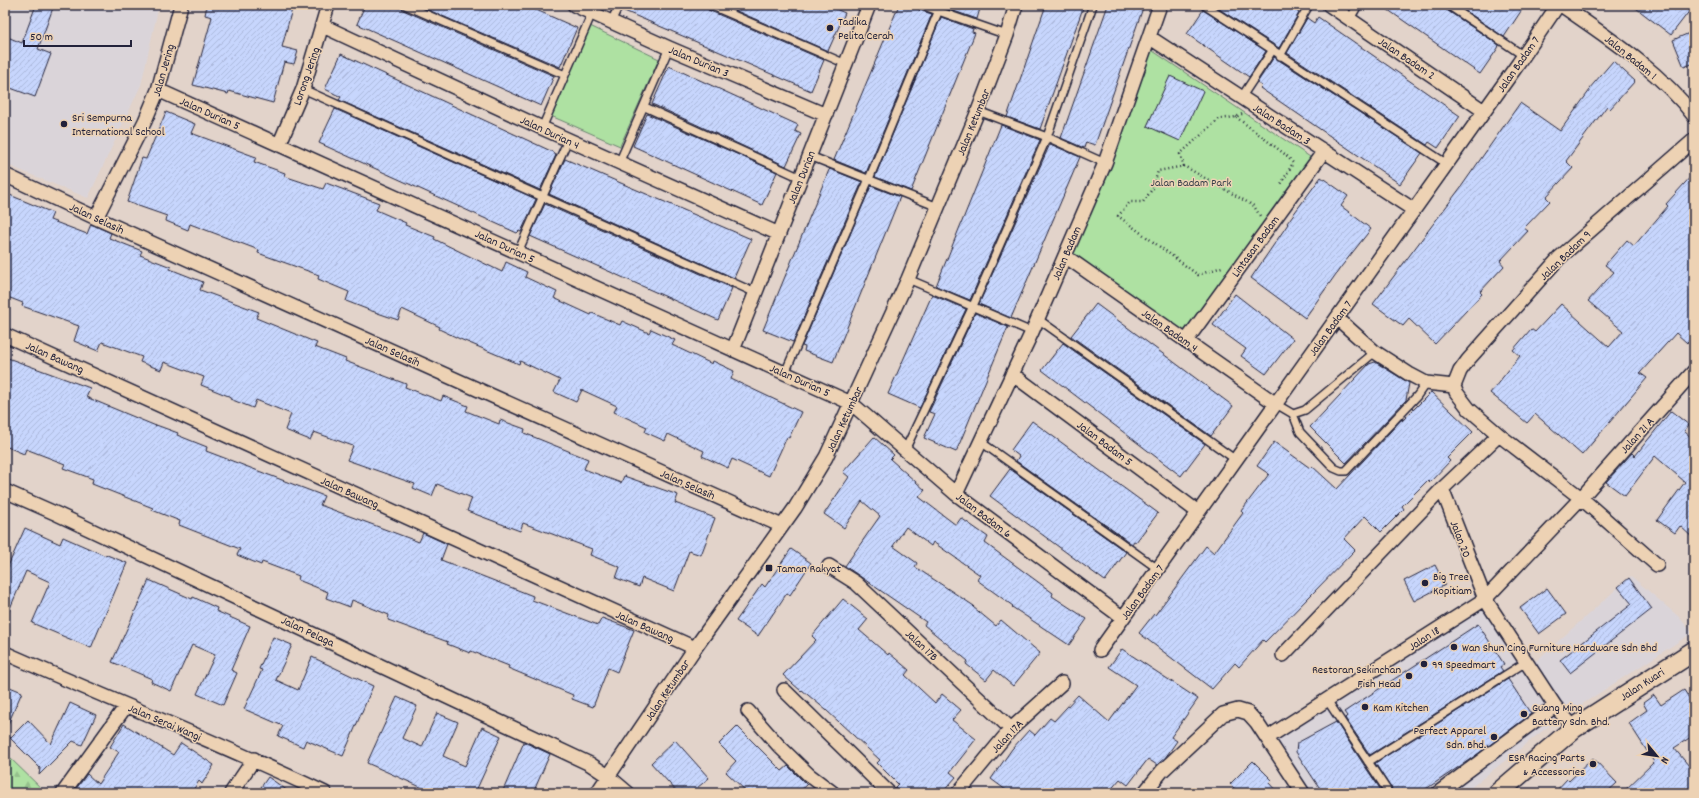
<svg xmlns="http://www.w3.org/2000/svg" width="1699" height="798" font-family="Dekko,sans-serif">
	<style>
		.built { fill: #dad4d9 }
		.forest { fill: url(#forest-firs); stroke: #68826e }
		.park { fill: #aee1a2; stroke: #68826e }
		.building { fill: url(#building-hatch); stroke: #22223b }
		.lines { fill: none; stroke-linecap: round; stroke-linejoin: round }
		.lane-casing { stroke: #22223b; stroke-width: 10 }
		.street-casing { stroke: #22223b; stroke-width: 16 }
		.secondary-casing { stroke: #22223b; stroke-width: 22 }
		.path { stroke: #22223b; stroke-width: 2.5; stroke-dasharray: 1 3; stroke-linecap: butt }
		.lane { stroke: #edd2b4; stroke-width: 7 }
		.street { stroke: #edd2b4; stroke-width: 13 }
		.secondary { stroke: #edd2b4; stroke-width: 19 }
		.poi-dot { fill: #22223b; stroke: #edd2b4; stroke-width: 1.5 }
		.labels { text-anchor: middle; stroke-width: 3; stroke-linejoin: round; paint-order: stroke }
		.poi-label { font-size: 12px; fill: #22223b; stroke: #edd2b4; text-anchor: start }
		.street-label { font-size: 12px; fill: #22223b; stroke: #edd2b4 }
		.park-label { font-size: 12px; fill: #373f4a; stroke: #edd2b4 }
	</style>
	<defs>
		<pattern id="forest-firs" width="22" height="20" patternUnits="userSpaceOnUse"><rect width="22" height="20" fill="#aee1a2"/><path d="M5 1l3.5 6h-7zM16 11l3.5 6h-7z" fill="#95c18c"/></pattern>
		<pattern id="building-hatch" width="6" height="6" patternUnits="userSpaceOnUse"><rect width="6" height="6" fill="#c7d6fd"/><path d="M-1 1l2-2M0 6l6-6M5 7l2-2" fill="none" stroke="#abb7da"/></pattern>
	</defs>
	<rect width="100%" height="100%" fill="#e2d3ca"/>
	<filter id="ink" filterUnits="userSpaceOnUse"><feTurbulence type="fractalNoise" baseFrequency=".025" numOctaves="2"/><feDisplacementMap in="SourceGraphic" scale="8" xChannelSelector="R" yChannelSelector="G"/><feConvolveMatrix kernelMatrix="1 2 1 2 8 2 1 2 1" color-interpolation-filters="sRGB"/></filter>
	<g filter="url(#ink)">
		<path class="built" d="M 5,5 L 159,5 L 141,85 L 88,198 L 5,164 Z
			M 1631,576 L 1679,617 L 1692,633 L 1550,725 L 1464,793 L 1311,793 L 1274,740 L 1483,606 L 1525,671 Z"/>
		<path class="forest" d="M 5,753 L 46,793 L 5,793 Z"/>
		<path class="park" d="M 590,26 L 659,59 L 620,146 L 551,116 Z
			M 1150,49 L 1313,159 L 1186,341 L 1065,256 Z"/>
		<path class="building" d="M 36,5 L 54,5 L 38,49 L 51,54 L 35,97 L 5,86 L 5,36 L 22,43 Z
			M 207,5 L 293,5 L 282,47 L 298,51 L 294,64 L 284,62 L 273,103 L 229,91 L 228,94 L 193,85 L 212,17 L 205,15 Z
			M 365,5 L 400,5 L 403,10 L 554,76 L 541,106 L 357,24 Z
			M 417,5 L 525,5 L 577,28 L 560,67 Z
			M 624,5 L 705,5 L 708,10 L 824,60 L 811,91 L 622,10 Z
			M 723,5 L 826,5 L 845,13 L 828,51 Z
			M 899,5 L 916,5 L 919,10 L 932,14 L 866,173 L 834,160 Z
			M 946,5 L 981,5 L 977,19 L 945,8 Z
			M 1046,5 L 1084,5 L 1040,129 L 1007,117 Z
			M 1108,5 L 1144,5 L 1095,145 L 1086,142 L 1084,148 L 1061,138 Z
			M 1213,5 L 1288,5 L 1299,13 L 1279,48 Z
			M 1381,5 L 1443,5 L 1445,9 L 1499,45 L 1498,48 L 1480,74 Z
			M 1457,5 L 1525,5 L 1504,37 Z
			M 1632,5 L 1694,5 L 1671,35 Z
			M 1203,10 L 1266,51 L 1249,77 L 1187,34 Z
			M 941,17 L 973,29 L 972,32 L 975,33 L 911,191 L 875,177 Z
			M 1318,17 L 1460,116 L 1438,148 L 1429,142 L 1427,145 L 1287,53 L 1307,18 L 1314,23 Z
			M 1694,31 L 1694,63 L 1684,67 L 1673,40 Z
			M 341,54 L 553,152 L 553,153 L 556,155 L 540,190 L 339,100 L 341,97 L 325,89 Z
			M 1274,57 L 1422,153 L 1400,184 L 1260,88 L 1262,86 L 1257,83 Z
			M 1613,61 L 1635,81 L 1610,109 L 1607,106 L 1566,161 L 1573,168 L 1546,197 L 1550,201 L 1524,228 L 1528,231 L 1500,261 L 1504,266 L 1480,292 L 1482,294 L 1435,344 L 1409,319 L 1403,326 L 1373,304 L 1461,187 L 1520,103 L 1560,131 L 1590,90 L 1589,89 Z
			M 669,66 L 798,125 L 795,131 L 801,134 L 786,166 L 652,104 Z
			M 1170,76 L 1203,91 L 1180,141 L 1147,126 Z
			M 335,109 L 536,199 L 521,232 L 519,231 L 517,233 L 319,143 Z
			M 166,112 L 195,124 L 191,133 L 256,157 L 254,162 L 285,173 L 284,176 L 323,189 L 326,183 L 379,203 L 376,210 L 406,223 L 405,225 L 435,237 L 434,239 L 502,272 L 506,262 L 527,272 L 525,277 L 557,292 L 554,298 L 591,315 L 592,313 L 620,325 L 622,321 L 649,333 L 651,329 L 675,340 L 672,345 L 712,364 L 713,361 L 734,371 L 731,379 L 801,412 L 789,438 L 787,437 L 769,476 L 732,459 L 728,468 L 702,456 L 704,451 L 668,434 L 665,441 L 645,432 L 647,427 L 614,412 L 617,406 L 582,390 L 576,402 L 554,392 L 560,380 L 520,361 L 519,364 L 460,339 L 439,329 L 440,327 L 402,309 L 398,320 L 369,310 L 346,301 L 349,292 L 318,279 L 319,275 L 258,253 L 259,250 L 190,224 L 188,230 L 166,221 L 167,216 L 127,202 L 142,158 L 146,159 Z
			M 647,114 L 777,172 L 762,205 L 633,146 Z
			M 1001,125 L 1040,140 L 970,300 L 936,286 Z
			M 1050,144 L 1080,157 L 1011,318 L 979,304 Z
			M 565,159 L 751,239 L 734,278 L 549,194 Z
			M 830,169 L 862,182 L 793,342 L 763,330 L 829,170 Z
			M 1694,173 L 1694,336 L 1687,343 L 1676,333 L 1640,373 L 1647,378 L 1582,455 L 1535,414 L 1527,423 L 1490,393 L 1520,356 L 1513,350 L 1531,329 L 1535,332 L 1561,304 L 1609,347 L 1623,331 L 1588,301 L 1614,272 L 1605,265 L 1627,240 L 1634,246 L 1668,206 L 1666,204 Z
			M 1321,177 L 1348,196 L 1341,206 L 1371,229 L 1341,267 L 1305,318 L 1251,278 L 1288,224 L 1287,223 Z
			M 871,186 L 900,197 L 833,362 L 804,351 L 805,347 L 802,346 Z
			M 5,193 L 53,213 L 50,220 L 87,234 L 91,224 L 111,233 L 109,238 L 142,251 L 140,255 L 171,267 L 170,269 L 203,282 L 200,290 L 259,312 L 256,318 L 317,343 L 315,347 L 346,359 L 345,361 L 406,384 L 405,387 L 441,401 L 443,396 L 468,406 L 466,411 L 499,424 L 500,420 L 525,429 L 524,433 L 588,459 L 584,469 L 621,483 L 624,476 L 678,495 L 675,503 L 715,518 L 701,555 L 689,551 L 674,591 L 642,578 L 639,587 L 616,578 L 620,567 L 590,555 L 592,549 L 523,523 L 520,531 L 467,511 L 472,498 L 437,484 L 432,496 L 413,488 L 415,484 L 347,460 L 353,446 L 314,432 L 310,440 L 285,430 L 291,414 L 256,400 L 253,408 L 230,399 L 231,397 L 201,385 L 204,377 L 164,362 L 161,370 L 140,362 L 142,357 L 102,342 L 98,351 L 74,341 L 79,326 L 22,306 L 23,303 L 5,296 L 5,249 L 9,239 L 5,237 Z
			M 545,204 L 732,288 L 718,320 L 530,236 Z
			M 1235,294 L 1293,339 L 1266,374 L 1241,356 L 1246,349 L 1213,325 Z
			M 932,295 L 966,309 L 920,408 L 888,394 Z
			M 1096,304 L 1233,406 L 1211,436 L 1071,336 Z
			M 975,313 L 1008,327 L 956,452 L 924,438 L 935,414 L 929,412 Z
			M 1063,343 L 1205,444 L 1181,476 L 1042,370 Z
			M 5,357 L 90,388 L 86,397 L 156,426 L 156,425 L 178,433 L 177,435 L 207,447 L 206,451 L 324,496 L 320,505 L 419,542 L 423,533 L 447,544 L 441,560 L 533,596 L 532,600 L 598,625 L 602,618 L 634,630 L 617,672 L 608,668 L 593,707 L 572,699 L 573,695 L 508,668 L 509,666 L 471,651 L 470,653 L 447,644 L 448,642 L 388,620 L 389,615 L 352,600 L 350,607 L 326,598 L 328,592 L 298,580 L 299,576 L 262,562 L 261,565 L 237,555 L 240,549 L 179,525 L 180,521 L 152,510 L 153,508 L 92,484 L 93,479 L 63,468 L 65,464 L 26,449 L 24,454 L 5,446 Z
			M 1375,362 L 1409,383 L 1406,400 L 1346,463 L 1310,427 L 1369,364 Z
			M 1431,392 L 1473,432 L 1447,458 L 1450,461 L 1430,482 L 1428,480 L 1402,506 L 1404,509 L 1381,532 L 1365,516 L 1344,539 L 1355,550 L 1265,642 L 1263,640 L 1239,667 L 1235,663 L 1212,689 L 1139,633 L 1154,614 L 1155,615 L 1206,546 L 1214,553 L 1243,513 L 1241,511 L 1269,474 L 1257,466 L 1274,442 L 1310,468 L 1312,466 L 1337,489 L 1403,418 L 1402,421 Z
			M 1671,411 L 1689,425 L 1684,431 L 1694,440 L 1694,539 L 1680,526 L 1675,533 L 1657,520 L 1685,482 L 1655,456 L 1625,496 L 1606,482 L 1632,453 L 1635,456 Z
			M 1032,421 L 1158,513 L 1136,542 L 1134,541 L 1132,544 L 1016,461 L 1019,456 L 1011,450 Z
			M 874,437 L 894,455 L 890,459 L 925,490 L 919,497 L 956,525 L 961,518 L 988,537 L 985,543 L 1053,593 L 1052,596 L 1087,619 L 1069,645 L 1012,607 L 1013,606 L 977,580 L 980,575 L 933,542 L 931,546 L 906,527 L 893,546 L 917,563 L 915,567 L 974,606 L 973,607 L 996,626 L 1001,620 L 1040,653 L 1013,686 L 994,670 L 986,680 L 966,664 L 968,661 L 924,625 L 926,622 L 845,566 L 880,516 L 862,501 L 844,528 L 824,514 L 849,477 L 843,472 Z
			M 1010,469 L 1126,552 L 1105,581 L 990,496 Z
			M 25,528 L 60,544 L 63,537 L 106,556 L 107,555 L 127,563 L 91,648 L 32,623 L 50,582 L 26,571 L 5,620 L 5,573 Z
			M 791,549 L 811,563 L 790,595 L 787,593 L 758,636 L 736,621 L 762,584 L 765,587 Z
			M 1435,565 L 1445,585 L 1414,601 L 1404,581 Z
			M 1629,578 L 1652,609 L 1570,673 L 1560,660 L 1632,604 L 1618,587 Z
			M 149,580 L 192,599 L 193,597 L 217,608 L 216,611 L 250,626 L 231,670 L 237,673 L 223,705 L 197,694 L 215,655 L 192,645 L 171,691 L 151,682 L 152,679 L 112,662 Z
			M 1547,588 L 1566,614 L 1539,634 L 1520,608 Z
			M 843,599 L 868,619 L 859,630 L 888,655 L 889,653 L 909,670 L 905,675 L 935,703 L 942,694 L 961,710 L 952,720 L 976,739 L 950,772 L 956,777 L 942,793 L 902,793 L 895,787 L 898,784 L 877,763 L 880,760 L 826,710 L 802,690 L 801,691 L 783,675 L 816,640 L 812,636 Z
			M 1478,624 L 1504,664 L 1500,667 L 1503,671 L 1370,755 L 1345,718 L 1347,716 L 1344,712 Z
			M 273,637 L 292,645 L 276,680 L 298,690 L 312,657 L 373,686 L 343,756 L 306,740 L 303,747 L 278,736 L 283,726 L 244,709 L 262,670 L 259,669 Z
			M 1122,649 L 1198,699 L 1171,737 L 1177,741 L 1165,758 L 1157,765 L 1148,759 L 1128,785 L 1120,779 L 1108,793 L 1010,793 L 991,779 L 1012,749 L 1029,730 L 1035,735 L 1050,718 L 1054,721 L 1078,695 L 1109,722 L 1136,685 L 1109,667 Z
			M 1508,679 L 1531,714 L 1475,756 L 1420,793 L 1394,793 L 1375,763 Z
			M 5,685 L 22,692 L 5,731 Z
			M 1684,690 L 1694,706 L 1694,735 L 1674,748 L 1694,772 L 1694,785 L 1685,793 L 1622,793 L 1654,762 L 1629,723 L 1647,710 L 1643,703 L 1654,695 L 1661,705 Z
			M 397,697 L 417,706 L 402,738 L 422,747 L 437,713 L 458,722 L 443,756 L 465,766 L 482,727 L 501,736 L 475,793 L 434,793 L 367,763 Z
			M 70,703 L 96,715 L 82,745 L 73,741 L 39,775 L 40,768 L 10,738 L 28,720 L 51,744 Z
			M 1336,722 L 1364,765 L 1383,793 L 1323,793 L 1296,752 L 1297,743 Z
			M 124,724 L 173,755 L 181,743 L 214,765 L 202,784 L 199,781 L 191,793 L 73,793 L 87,774 L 98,784 L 119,752 L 110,747 Z
			M 737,726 L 782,771 L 788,766 L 807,785 L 798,793 L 748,793 L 726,772 L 736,761 L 719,744 Z
			M 675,740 L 709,778 L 691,793 L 678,793 L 651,763 Z
			M 524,742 L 550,754 L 533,793 L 502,793 Z
			M 1593,758 L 1617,783 L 1606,793 L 1554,793 L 1567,779 L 1569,781 Z
			M 1253,761 L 1272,780 L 1269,783 L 1278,793 L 1239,793 L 1230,784 Z
			M 268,777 L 291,793 L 257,793 Z"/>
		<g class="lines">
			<g class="lane-casing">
				<path id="lane" d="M 405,5 L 565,75
					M 710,5 L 846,64
					M 921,5 L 1007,35
					M 1204,5 L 1447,164
					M 1448,5 L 1524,56
					M 1350,19 L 1358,5
					M 611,22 L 619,5
					M 1280,56 L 1309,5
					M 303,89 L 756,293
					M 1241,98 L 1272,51
					M 645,107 L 801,178
					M 978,111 L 1047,137 L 1105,163
					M 542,128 L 592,13
					M 810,156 L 938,207
					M 619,163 L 669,48
					M 518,252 L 568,140
					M 908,279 L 1032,332
					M 1038,319 L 1236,460
					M 785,373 L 869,179 L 941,5
					M 1276,404 L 1293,414 L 1305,410 L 1375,352
					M 1293,414 L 1300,432 L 1334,468 L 1341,471 L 1346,471 L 1417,396 L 1426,383
					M 981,442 L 1158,569
					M 905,450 L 973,306 L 1047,137 L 1093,5
					M 1327,700 L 1389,793
					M 1368,762 L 1526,662"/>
			</g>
			<g class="street-casing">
				<path id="street" d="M 574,5 L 669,48 L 826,115
					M 1329,5 L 1484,111
					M 1561,5 C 1607,37 1660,71 1694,116
					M 323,26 L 542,128 L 779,234
					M 1149,37 L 1414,210
					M 158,90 L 851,403 L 956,494 L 1123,618
					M 279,145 L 303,89 L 328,5
					M 5,175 L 96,218 L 782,526
					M 96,218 L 145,121 L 158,90 L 181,5
					M 1065,256 L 1276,404
					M 1337,318 L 1375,352 L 1409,374 L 1426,383 L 1454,386 L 1456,392 L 1469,409 L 1499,435 L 1581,498 L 1657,565
					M 5,335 L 695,648
					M 1186,341 L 1324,151
					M 733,350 L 869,5
					M 1012,374 L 1198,512
					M 1454,386 L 1460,371 L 1468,360 L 1559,258 L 1694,140
					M 1442,489 L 1485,599 L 1555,706 L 1574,728
					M 5,491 L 57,514 L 590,764 L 608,776 L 628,793
					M 956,494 L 1032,332 L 1105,163 L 1160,5
					M 829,566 L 856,583 L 1011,729
					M 1100,650 L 1518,64 L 1558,5
					M 5,653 C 111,700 220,743 325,793
					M 1283,655 L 1442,489 L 1499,435
					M 784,690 L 889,793
					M 748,711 L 779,746 L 809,775 L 833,793
					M 1267,738 L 1485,599 L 1581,498 L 1694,371
					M 63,793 L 126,706
					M 231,793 L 254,759
					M 597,793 L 695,648 L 795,508 L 826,457 L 908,279 L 978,111 L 1007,35 L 1016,5
					M 958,793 L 1011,729 L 1062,683
					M 1144,793 L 1162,771 L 1223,714 L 1238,710 L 1248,713 L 1257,723 L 1303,793
					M 1438,793 L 1555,706"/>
			</g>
			<g class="secondary-casing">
				<path id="secondary" d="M 1498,793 L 1574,728 L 1694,651"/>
			</g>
			<path class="path" d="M 1242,114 L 1236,117 L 1219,119 L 1180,154 L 1184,166 L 1254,206 L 1260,216
				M 1236,117 L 1286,155 L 1293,163 L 1280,186
				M 1184,166 L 1158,171 L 1153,188 L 1143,202 L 1130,202 L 1118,216 L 1198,275 L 1222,267"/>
			<use href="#lane" class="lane"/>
			<use href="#street" class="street"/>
			<use href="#secondary" class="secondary"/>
		</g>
	</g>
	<g class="poi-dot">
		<circle cx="830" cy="28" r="4"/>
		<circle cx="64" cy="124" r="4"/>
		<rect x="765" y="564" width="8" height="8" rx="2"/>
		<circle cx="1425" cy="583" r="4"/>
		<circle cx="1454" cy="647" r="4"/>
		<circle cx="1424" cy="664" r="4"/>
		<circle cx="1409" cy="676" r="4"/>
		<circle cx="1365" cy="707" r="4"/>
		<circle cx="1524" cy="714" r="4"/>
		<circle cx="1494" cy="737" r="4"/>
		<circle cx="1593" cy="764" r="4"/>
	</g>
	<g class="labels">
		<g class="poi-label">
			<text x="838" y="25">Tadika<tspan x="838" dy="14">Pelita Cerah</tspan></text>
			<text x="72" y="121">Sri Sempurna<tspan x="72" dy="14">International School</tspan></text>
			<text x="777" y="572">Taman Rakyat</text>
			<text x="1433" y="580">Big Tree<tspan x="1433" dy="14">Kopitiam</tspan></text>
			<text x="1462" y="651">Wan Shun Cing Furniture Hardware Sdn Bhd</text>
			<text x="1432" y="668">99 Speedmart</text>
			<text x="1401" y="673" text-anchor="end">Restoran Sekinchan<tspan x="1401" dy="14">Fish Head</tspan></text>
			<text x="1373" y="711">Kam Kitchen</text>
			<text x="1532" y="711">Guang Ming<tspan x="1532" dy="14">Battery Sdn. Bhd.</tspan></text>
			<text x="1486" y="734" text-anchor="end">Perfect Apparel<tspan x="1486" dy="14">Sdn. Bhd.</tspan></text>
			<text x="1585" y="761" text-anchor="end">ESR Racing Parts<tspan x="1585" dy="14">&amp; Accessories</tspan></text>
		</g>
		<g class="street-label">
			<text transform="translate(1631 57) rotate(39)" y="4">Jalan Badam 1</text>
			<text transform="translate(1407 58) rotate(34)" y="4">Jalan Badam 2</text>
			<text transform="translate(699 61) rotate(23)" y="4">Jalan Durian 3</text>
			<text transform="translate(1518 64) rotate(-55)" y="4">Jalan Badam 7</text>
			<text transform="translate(163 70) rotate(-74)" y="4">Jalan Jering</text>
			<text transform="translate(306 76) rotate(-71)" y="4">Lorong Jering</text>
			<text transform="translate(210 113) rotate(24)" y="4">Jalan Durian 5</text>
			<text transform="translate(973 122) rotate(-68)" y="4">Jalan Ketumbar</text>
			<text transform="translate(1282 124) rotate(33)" y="4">Jalan Badam 3</text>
			<text transform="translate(550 132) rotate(25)" y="4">Jalan Durian 4</text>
			<text transform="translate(801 177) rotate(-68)" y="4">Jalan Durian</text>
			<text transform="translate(97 218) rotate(25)" y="4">Jalan Selasih</text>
			<text transform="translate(505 246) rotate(25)" y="4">Jalan Durian 5</text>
			<text transform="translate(1255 246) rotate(-54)" y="4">Lintasan Badam</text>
			<text transform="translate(1066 253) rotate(-67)" y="4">Jalan Badam</text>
			<text transform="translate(1565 255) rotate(-44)" y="4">Jalan Badam 9</text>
			<text transform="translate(1330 328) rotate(-54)" y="4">Jalan Badam 7</text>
			<text transform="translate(1170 330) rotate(35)" y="4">Jalan Badam 4</text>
			<text transform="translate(393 351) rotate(24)" y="4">Jalan Selasih</text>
			<text transform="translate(55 357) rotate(24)" y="4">Jalan Bawang</text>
			<text transform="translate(800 380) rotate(24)" y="4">Jalan Durian 5</text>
			<text transform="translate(844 419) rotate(-65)" y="4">Jalan Ketumbar</text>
			<text transform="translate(1637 435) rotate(-48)" y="4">Jalan 21 A</text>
			<text transform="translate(1105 443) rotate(37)" y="4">Jalan Badam 5</text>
			<text transform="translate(688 484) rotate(24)" y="4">Jalan Selasih</text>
			<text transform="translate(350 492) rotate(24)" y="4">Jalan Bawang</text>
			<text transform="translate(984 515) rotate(37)" y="4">Jalan Badam 6</text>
			<text transform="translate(1461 539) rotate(69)" y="4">Jalan 20</text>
			<text transform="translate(1142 592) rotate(-54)" y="4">Jalan Badam 7</text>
			<text transform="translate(645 626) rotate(24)" y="4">Jalan Bawang</text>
			<text transform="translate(308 631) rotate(25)" y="4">Jalan Pelaga</text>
			<text transform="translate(1424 638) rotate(-33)" y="4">Jalan 18</text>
			<text transform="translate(922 645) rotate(43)" y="4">Jalan 17B</text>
			<text transform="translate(1642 684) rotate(-33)" y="4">Jalan Kuari</text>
			<text transform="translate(667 690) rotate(-56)" y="4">Jalan Ketumbar</text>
			<text transform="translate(165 722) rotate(23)" y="4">Jalan Serai Wangi</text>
			<text transform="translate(1007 736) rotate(-47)" y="4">Jalan 17A</text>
		</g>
		<g class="park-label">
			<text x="1191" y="186">Jalan Badam Park</text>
		</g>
	</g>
	<rect width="1699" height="798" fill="none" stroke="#edd2b4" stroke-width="20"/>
	<rect x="10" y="10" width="1679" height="778" fill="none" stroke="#22223b" stroke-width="1.5" filter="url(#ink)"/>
	<g transform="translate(1657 756) rotate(119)" stroke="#edd2b4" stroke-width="3" paint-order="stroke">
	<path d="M0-3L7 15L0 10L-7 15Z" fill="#22223b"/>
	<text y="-6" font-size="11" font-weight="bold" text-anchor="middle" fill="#22223b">N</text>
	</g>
	<path d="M24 40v6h107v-6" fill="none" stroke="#22223b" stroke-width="2"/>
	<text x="30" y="40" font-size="12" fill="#22223b" stroke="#edd2b4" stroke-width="3" paint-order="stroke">50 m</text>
</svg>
